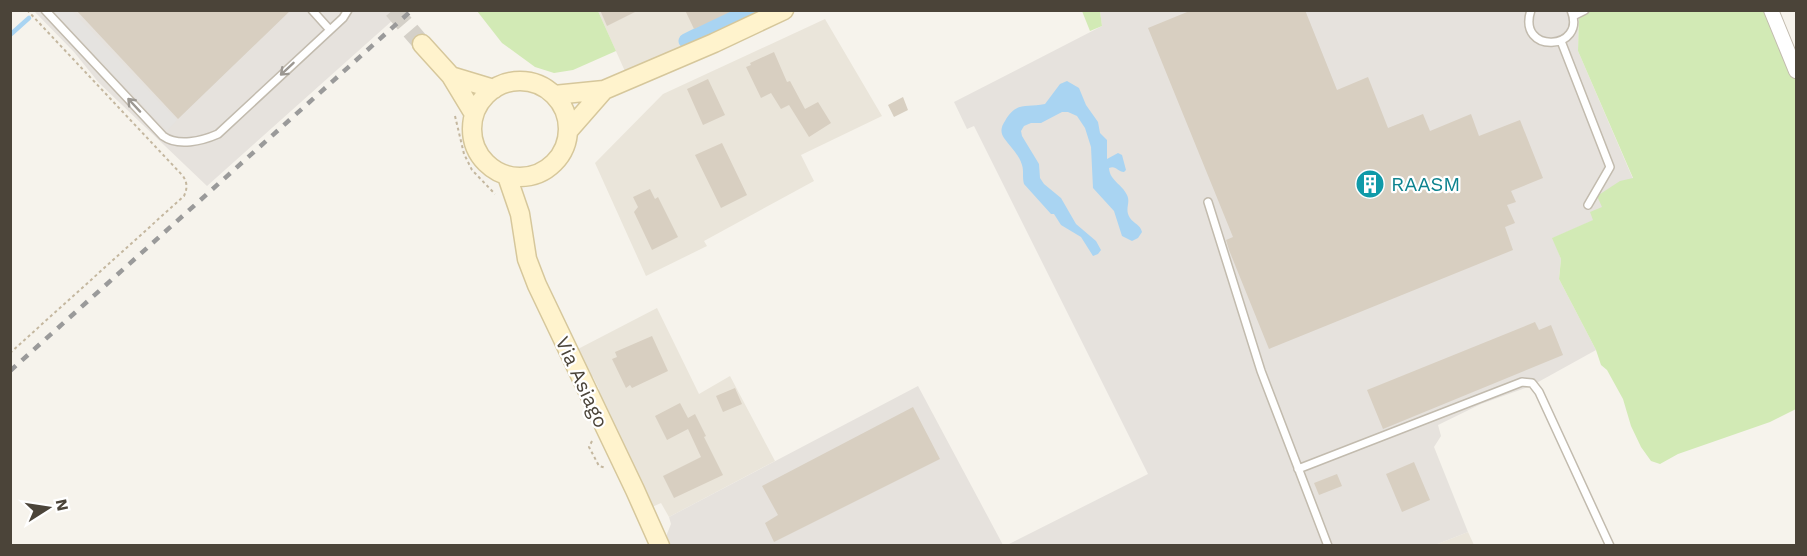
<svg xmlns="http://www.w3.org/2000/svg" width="1807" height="556" font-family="'Work Sans',sans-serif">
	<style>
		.residential { fill: #eae5da }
		.industrial { fill: #e6e2dd }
		.green { fill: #d2eab5 }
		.parking { fill: #e5e3e0 }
		.water { fill: #a9d4f2 }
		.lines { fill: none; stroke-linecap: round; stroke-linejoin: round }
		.stream { stroke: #a9d4f2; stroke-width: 4.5 }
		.canal { stroke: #a9d4f2; stroke-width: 15 }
		.building { fill: #d8cfc1 }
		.secondary-tunnel { stroke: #d4d0c8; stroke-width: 18; stroke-dasharray: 18 9; stroke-linecap: butt }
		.lane-casing { stroke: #c2bbae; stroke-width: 10 }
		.street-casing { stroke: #c2bbae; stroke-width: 16 }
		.secondary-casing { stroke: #d6c79b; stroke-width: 21 }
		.path { stroke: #c4b79f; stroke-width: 2; stroke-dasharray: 3 3; stroke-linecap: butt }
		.lane { stroke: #fff; stroke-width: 7 }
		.street { stroke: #fff; stroke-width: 14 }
		.secondary { stroke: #fff3cd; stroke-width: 18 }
		.rail { stroke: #9a9a9a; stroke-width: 4.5; stroke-dasharray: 8 8; stroke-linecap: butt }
		.oneway { stroke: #9c9892 }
		.labels { text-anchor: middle; stroke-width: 4.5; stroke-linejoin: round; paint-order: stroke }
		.culture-label { font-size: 20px; fill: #0d838f; stroke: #fff; text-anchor: start }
		.street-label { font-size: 20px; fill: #4b4439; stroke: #fff }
	</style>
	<rect width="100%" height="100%" fill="#f6f3ec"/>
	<path class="residential" d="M 598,11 L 732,11 L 738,24 L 628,78 Z
		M 825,19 L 882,116 L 801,155 L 814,181 L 704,241 L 707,246 L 646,276 L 595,163 L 663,94 Z
		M 657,308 L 699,394 L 730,376 L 775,461 L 669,517 L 661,503 L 652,507 L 598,392 L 599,389 L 593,377 L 589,374 L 578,349 Z
		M 1468,532 L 1474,545 L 1435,545 Z"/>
	<path class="industrial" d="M 34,11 L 403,11 L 207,186 L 99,83 L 74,52 Z
		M 1100,11 L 1579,11 L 1578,51 L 1633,179 L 1602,208 L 1594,220 L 1553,238 L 1561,259 L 1559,279 L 1596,350 L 1531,386 L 1481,404 L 1438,425 L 1441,436 L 1434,447 L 1468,532 L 1435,545 L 1007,545 L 1148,474 L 974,126 L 967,129 L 954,102 L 1102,26 Z
		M 918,386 L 1003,545 L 669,546 L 667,541 L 667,534 L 671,524 L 669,517 Z"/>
	<path class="green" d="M 477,11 L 598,11 L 616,51 L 573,70 L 554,73 L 535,67 L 502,43 Z
		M 1082,11 L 1100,11 L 1102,26 L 1090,31 Z
		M 1579,11 L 1770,11 L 1796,72 L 1796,409 L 1770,422 L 1678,454 L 1660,464 L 1651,461 L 1641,447 L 1631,426 L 1623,399 L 1607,370 L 1601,365 L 1596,350 L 1559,279 L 1561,259 L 1552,238 L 1593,220 L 1590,212 L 1602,207 L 1597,196 L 1620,181 L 1633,178 L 1578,51 Z"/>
	<path class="parking" d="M 53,11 L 72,11 L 177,120 L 167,131 Z"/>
	<path class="water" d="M 1067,81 L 1079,88 L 1086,105 L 1098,122 L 1100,133 L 1107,140 L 1107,159 L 1118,153 L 1122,155 L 1126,170 L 1124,172 C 1118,172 1116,165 1109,168 C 1110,181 1122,184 1127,195 C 1131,203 1124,209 1130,218 C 1134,224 1140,224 1142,232 L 1138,238 L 1132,241 L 1122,236 L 1114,211 L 1093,188 L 1091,147 L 1085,128 L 1077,116 L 1068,112 L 1062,112 L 1041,123 L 1031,123 L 1024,126 L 1021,131 L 1022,136 L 1039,164 L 1040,178 L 1044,184 L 1061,198 L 1076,224 L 1096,241 L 1101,250 L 1098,254 L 1093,256 L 1081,237 L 1061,225 L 1054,214 L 1051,214 L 1024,184 C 1022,177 1024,171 1022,165 C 1019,154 1010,147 1004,138 C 1000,132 1001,127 1005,121 C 1016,101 1026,108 1045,104 L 1060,84 Z"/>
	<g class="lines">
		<path class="stream" d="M 10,35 L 29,18"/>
		<path class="canal" d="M 686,41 L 748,10"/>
	</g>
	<path class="building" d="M 76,10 L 291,10 L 178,119 Z
		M 600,10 L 639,10 L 607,26 Z
		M 685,10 L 734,10 L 694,29 Z
		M 1192,10 L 1305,10 L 1337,90 L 1368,77 L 1388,128 L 1423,114 L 1430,131 L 1471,114 L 1479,136 L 1520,120 L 1543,178 L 1511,191 L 1516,202 L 1507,205 L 1515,223 L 1505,227 L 1513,250 L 1269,349 L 1229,250 L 1226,240 L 1233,237 L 1148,28 Z
		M 774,52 L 787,82 L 790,81 L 805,109 L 818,102 L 831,123 L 809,137 L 789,105 L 781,109 L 771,93 L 761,98 L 746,67 L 751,65 L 750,63 Z
		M 708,79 L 725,115 L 703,125 L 687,89 Z
		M 903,97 L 908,110 L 894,117 L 888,105 Z
		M 722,143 L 747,195 L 721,208 L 695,155 Z
		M 650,189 L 655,199 L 658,197 L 678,237 L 652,250 L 634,212 L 638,207 L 633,197 Z
		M 1535,322 L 1539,330 L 1551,325 L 1563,355 L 1383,429 L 1367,390 Z
		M 652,336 L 668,371 L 632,388 L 630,385 L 626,388 L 612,359 L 617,357 L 615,352 Z
		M 735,388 L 742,404 L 723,412 L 716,396 Z
		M 680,403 L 688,418 L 695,414 L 706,436 L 704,437 L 723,475 L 674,498 L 663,476 L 701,457 L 688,429 L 667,440 L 655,416 Z
		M 913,407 L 940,459 L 774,542 L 765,523 L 778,515 L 762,486 Z
		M 1414,462 L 1430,500 L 1402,512 L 1386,474 Z
		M 1337,474 L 1342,486 L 1319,495 L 1314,483 Z"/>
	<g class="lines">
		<path class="secondary-tunnel" d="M 393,10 L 422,44"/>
		<g class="lane-casing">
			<path id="lane" d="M 45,10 L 163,136 C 178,147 202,141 218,134 L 343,18 L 348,10
				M 312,10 L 330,30
				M 1531,10 C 1516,55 1588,51 1571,10
				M 1573,16 L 1585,10
				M 1561,41 L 1610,167 L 1588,205
				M 1208,202 L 1261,371 L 1328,546
				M 1298,469 L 1522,382 L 1532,383 L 1539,392 L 1610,546"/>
		</g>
		<g class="street-casing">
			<path id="street" d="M 1771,10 L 1796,71"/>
		</g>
		<g class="secondary-casing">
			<path id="secondary" d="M 422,44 L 451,76 L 474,114
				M 451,76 L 494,89
				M472 129a48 48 0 1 1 96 0a48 48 0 1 1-96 0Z
				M 554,95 L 604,90 L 714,43 L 784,10
				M 569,130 L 604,90
				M 507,176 L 520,214 L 527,259 L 537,285 L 635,490 L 660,546"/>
		</g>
		<path class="path" d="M 455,116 L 464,154 L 472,170 L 495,194
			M 10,353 L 184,196 C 187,189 188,184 183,176 L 27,10
			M 592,441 L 589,447 L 599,466 L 606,468"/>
		<use href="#lane" class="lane"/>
		<use href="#street" class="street"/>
		<use href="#secondary" class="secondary"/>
		<path class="rail" d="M 10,371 L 412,10"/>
	</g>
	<defs><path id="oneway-shaft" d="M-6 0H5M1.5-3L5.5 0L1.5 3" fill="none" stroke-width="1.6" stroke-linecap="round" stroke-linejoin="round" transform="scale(1.5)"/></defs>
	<g class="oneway">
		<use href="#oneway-shaft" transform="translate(287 69) rotate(137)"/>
		<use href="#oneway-shaft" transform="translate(134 105) rotate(-133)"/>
	</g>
	<defs>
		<g id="building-disc" transform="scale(1.5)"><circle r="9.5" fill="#0f9aa8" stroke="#fff"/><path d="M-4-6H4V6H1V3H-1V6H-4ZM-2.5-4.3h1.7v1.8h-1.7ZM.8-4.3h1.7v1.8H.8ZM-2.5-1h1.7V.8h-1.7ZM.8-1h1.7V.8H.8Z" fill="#fff"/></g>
	</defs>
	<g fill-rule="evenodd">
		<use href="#building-disc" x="1370" y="184"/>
	</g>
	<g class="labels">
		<g class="culture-label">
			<text x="1391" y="191">RAASM</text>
		</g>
		<g class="street-label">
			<text transform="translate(582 382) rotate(65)" y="7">Via Asiago</text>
		</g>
	</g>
	<rect width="1807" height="556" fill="none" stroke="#4b4439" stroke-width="24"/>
	<g transform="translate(48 508) rotate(78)" stroke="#ffffff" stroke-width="4.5" paint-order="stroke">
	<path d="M0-4.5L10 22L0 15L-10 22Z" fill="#4b4439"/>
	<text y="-9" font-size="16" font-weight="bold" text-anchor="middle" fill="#4b4439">N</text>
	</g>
</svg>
